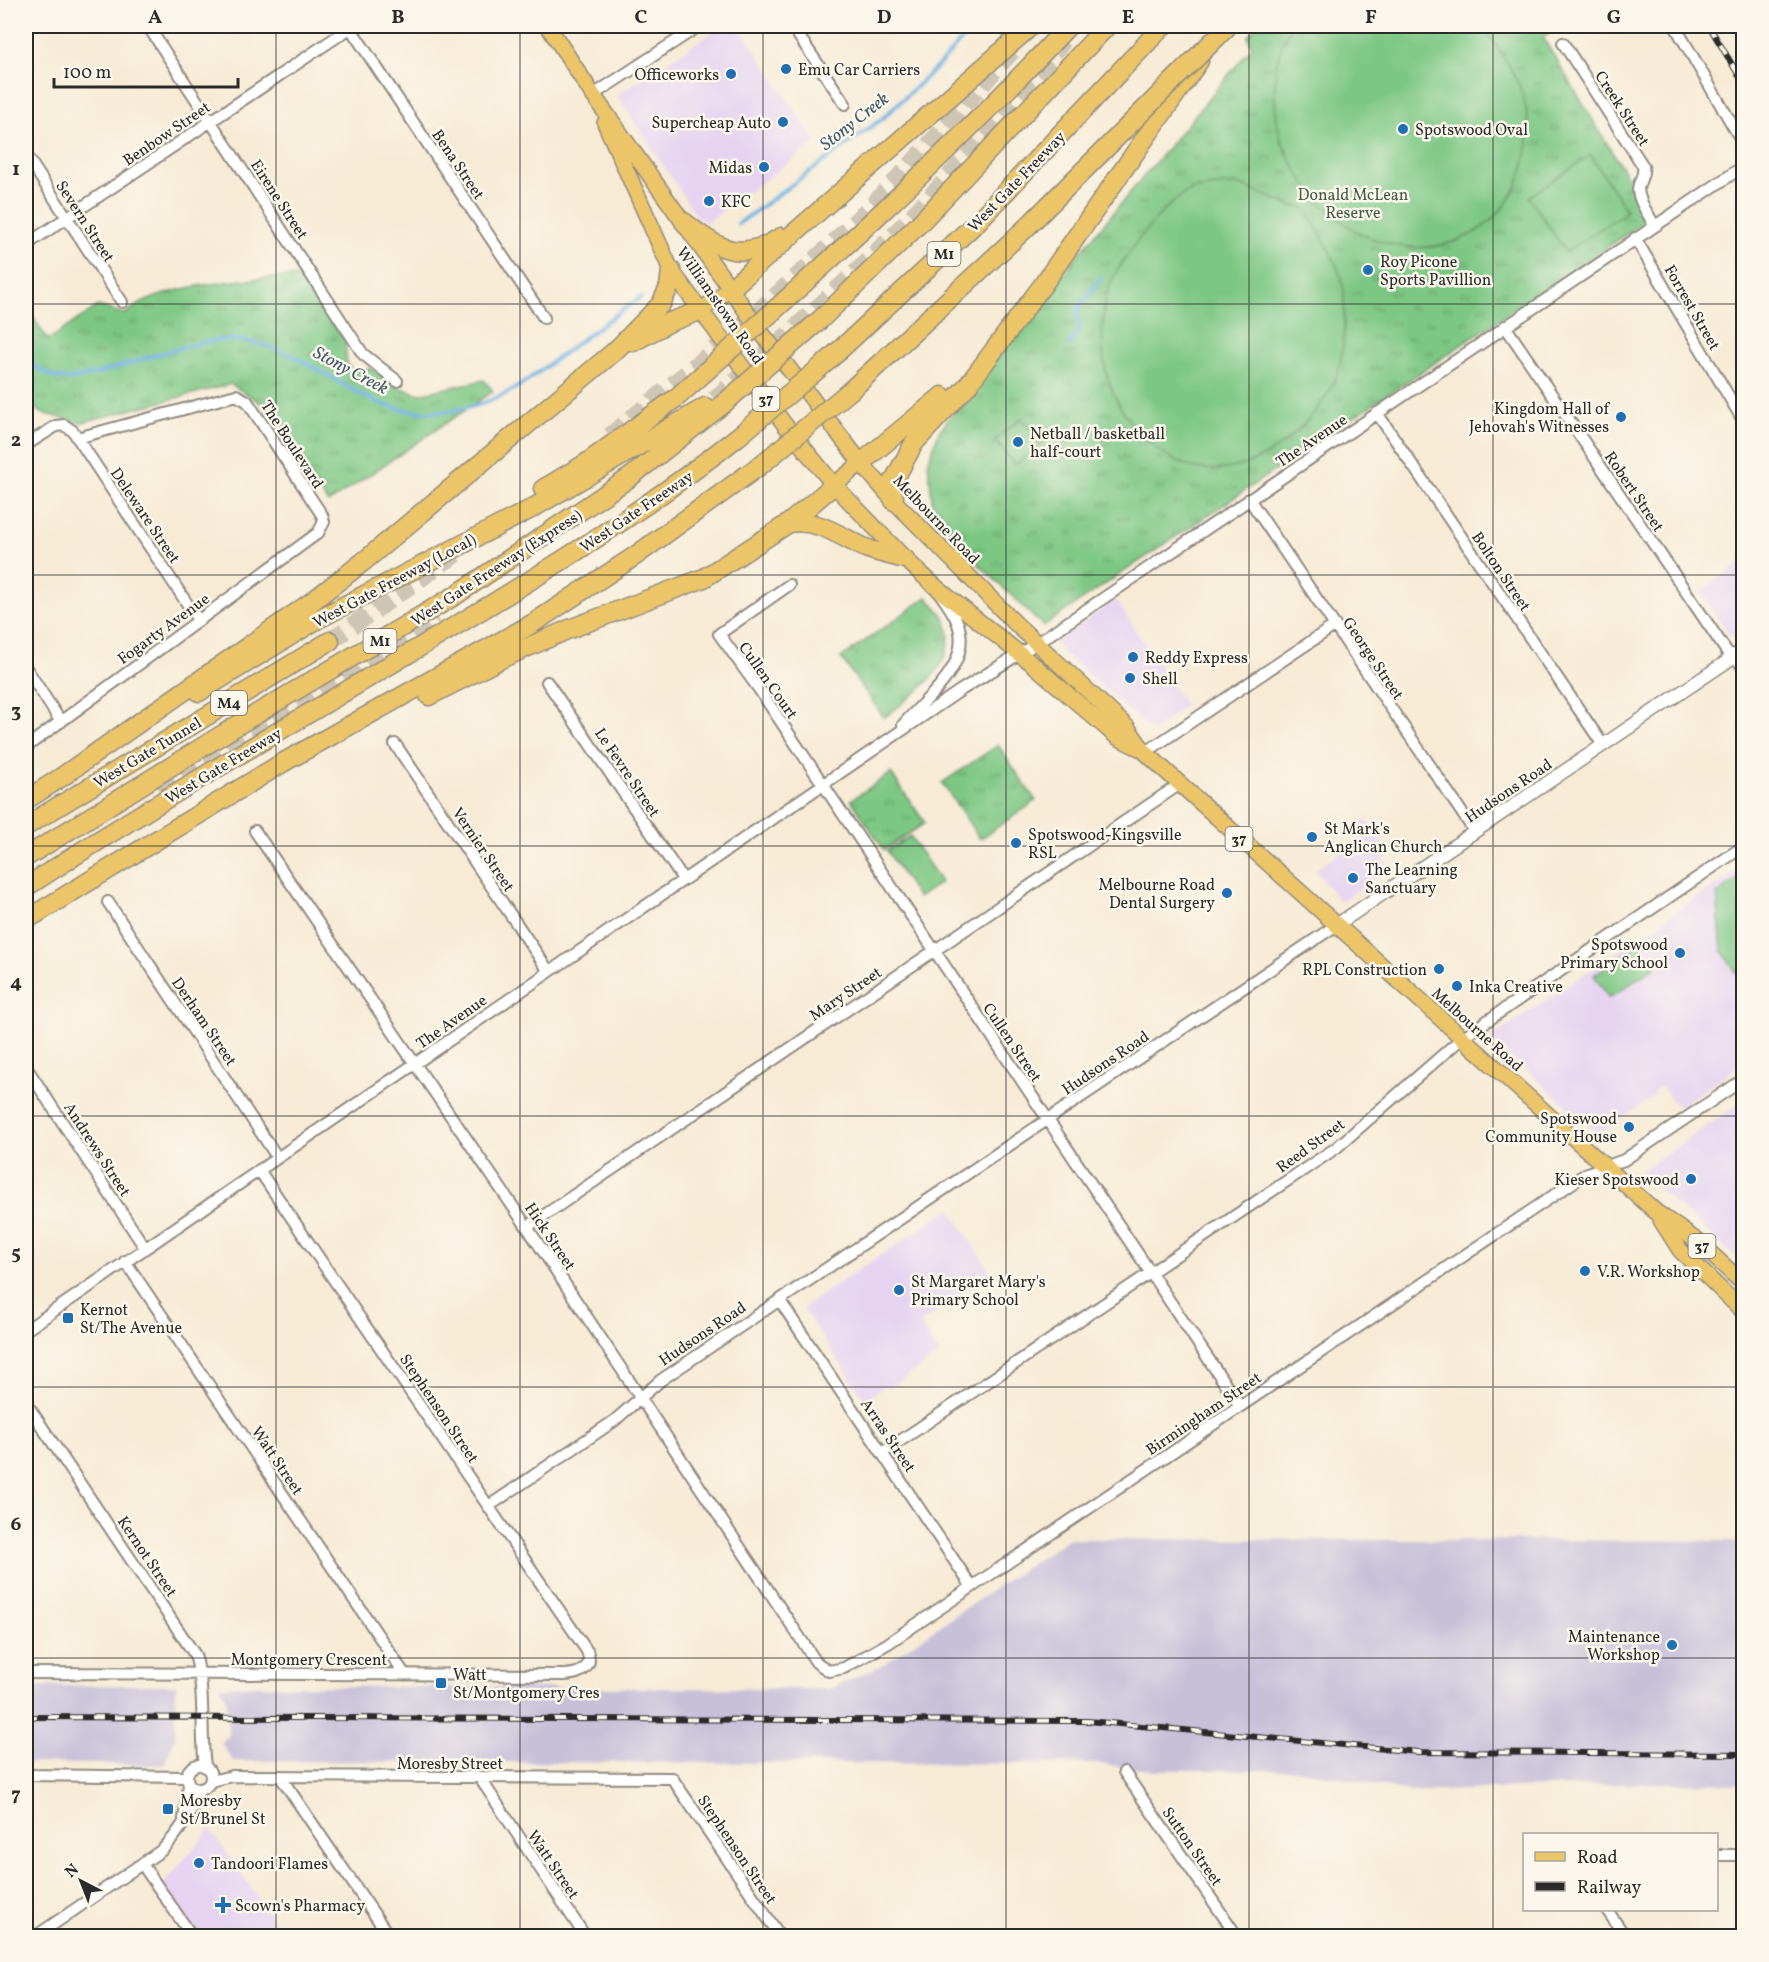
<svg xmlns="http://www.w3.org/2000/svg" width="1769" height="1962" font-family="Vollkorn,serif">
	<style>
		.built { fill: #e5d3f1 }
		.railway { fill: #c7c0d9 }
		.grass { fill: url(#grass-tufts); stroke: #547958; stroke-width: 1.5 }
		.garden { fill: #7dc784; stroke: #547958; stroke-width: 1.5 }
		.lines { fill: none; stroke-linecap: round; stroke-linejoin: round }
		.stream { stroke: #6cafe1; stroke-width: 4 }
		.motorway-tunnel { stroke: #cec5b4; stroke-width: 18; stroke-dasharray: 18 9; stroke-linecap: butt }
		.minor-casing { stroke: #918b80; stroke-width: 14 }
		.tertiary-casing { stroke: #918b80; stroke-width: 15 }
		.primary-casing { stroke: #918b80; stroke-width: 18 }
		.motorway-casing { stroke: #918b80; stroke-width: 21 }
		.minor { stroke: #fff; stroke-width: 10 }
		.tertiary { stroke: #fff; stroke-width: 12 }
		.primary { stroke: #ecc569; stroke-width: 15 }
		.motorway { stroke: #ecc569; stroke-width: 18 }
		.rail-casing { stroke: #2b2b2b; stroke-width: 6 }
		.rail { stroke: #fbf7ec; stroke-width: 4; stroke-dasharray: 11; stroke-linecap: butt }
		.motorway-bridge-casing { stroke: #918b80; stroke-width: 21; stroke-linecap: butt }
		.motorway-bridge { stroke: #ecc569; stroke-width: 18 }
		.grid { fill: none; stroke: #2b2b2b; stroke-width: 1.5; stroke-opacity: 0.55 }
		.poi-dot { fill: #1f6fb2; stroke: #fbf7ec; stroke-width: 2 }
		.labels { text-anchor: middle; stroke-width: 5; stroke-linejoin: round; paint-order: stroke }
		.shield { fill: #fbf7ec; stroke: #696865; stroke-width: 1.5 }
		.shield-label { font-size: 15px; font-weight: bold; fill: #2b2b2b }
		.poi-label { font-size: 16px; fill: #2b2b2b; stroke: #fbf7ec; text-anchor: start }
		.street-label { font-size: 16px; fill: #2b2b2b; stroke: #fbf7ec }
		.park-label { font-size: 16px; fill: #445a46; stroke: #fbf7ec }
		.water-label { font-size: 18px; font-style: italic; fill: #42596b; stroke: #fbf7ec }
		.neatline { fill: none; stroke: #2b2b2b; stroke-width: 2 }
		.grid-label { font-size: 20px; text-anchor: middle; font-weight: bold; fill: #2b2b2b }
	</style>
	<defs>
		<pattern id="grass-tufts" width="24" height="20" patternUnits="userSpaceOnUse" patternTransform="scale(1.5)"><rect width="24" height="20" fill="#7dc784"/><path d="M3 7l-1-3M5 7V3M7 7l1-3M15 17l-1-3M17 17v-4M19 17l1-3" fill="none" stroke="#67a26c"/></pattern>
	</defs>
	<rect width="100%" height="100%" fill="#fbf7ec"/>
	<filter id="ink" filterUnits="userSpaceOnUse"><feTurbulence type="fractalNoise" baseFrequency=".0167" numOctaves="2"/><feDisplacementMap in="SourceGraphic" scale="12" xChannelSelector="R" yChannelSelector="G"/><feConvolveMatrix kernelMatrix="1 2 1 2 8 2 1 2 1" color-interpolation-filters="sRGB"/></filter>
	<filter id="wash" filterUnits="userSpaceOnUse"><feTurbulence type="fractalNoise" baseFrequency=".008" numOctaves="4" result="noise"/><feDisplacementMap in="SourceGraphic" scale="24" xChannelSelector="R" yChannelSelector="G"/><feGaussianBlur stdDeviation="1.35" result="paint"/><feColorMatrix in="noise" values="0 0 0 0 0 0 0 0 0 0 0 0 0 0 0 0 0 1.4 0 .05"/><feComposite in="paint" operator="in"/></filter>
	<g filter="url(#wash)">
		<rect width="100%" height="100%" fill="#f7ebd6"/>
		<path class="built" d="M 722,26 L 739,26 L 816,142 L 706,223 L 696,215 L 617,95 Z
			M 1743,561 L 1743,636 L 1735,642 L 1700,592 Z
			M 1116,600 L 1185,705 L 1153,732 L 1062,652 L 1055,642 Z
			M 1366,819 L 1391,855 L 1384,860 L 1390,868 L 1340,902 L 1315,870 L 1358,840 L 1351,829 Z
			M 1743,867 L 1743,1063 L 1678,1108 L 1661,1086 L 1653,1092 L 1655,1096 L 1598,1134 L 1490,1038 Z
			M 1743,1101 L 1743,1264 L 1640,1172 Z
			M 950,1209 L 992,1274 L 920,1323 L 940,1354 L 889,1388 L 886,1385 L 865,1400 L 804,1310 L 806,1305 Z
			M 210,1829 L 284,1936 L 198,1936 L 162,1886 Z"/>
		<path class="railway" d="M 1068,1539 L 1743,1541 L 1743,1784 L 1653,1783 L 1411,1792 L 1300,1770 L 1150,1770 L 1100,1764 L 233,1761 L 221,1743 L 228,1736 L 227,1702 L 220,1686 L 829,1689 L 882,1665 Z
			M 176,1685 L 175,1738 L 164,1765 L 26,1763 L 26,1686 Z"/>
		<path class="grass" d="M 1257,26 L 1561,26 L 1543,38 L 1652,217 L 1043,626 L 964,550 L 933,509 L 928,463 L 939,431 L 1072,262 L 1252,47 L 1248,37 Z
			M 298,276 L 345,341 L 347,364 L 354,371 L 371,368 L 397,387 L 419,394 L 484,380 L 493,391 L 328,503 L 300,461 L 298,462 L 261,403 L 231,384 L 80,423 L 42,413 L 26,403 L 26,306 L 48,340 L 98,306 L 125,314 C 161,283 251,279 298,276 Z
			M 927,597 C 932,604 942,611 945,619 C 963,663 914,694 884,718 L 841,658 Z
			M 998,745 L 1036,801 L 980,839 L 942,783 Z
			M 891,773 L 925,823 L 884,850 L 851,800 Z"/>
		<path class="garden" d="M 1292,26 L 1481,26 C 1503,53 1526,86 1528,122 C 1534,246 1399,289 1320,201 C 1300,179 1284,155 1278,126 C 1272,92 1272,55 1292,26 Z
			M 1590,155 L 1627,211 L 1566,252 L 1529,197 Z
			M 1238,184 L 1291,206 L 1305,208 C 1318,231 1335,256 1342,281 C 1345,292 1344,306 1344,317 C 1344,338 1343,361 1335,380 C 1328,397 1316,411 1304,424 C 1260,471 1200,489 1149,442 C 1129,424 1116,404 1108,379 C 1100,352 1100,301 1114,276 C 1127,254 1167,197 1193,190 C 1207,186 1223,186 1238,184 Z
			M 1021,418 L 1042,443 L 1015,465 L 995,440 Z
			M 910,836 L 941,882 L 918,898 L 887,851 Z
			M 1743,876 L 1743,982 L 1722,951 L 1717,894 Z
			M 1639,944 L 1655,967 L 1609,998 L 1594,975 Z"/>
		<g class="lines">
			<path class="stream" d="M 738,224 L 882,119 L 938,66 L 974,26
				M 1069,345 L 1079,330 L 1078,309 L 1101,278
				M 26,361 L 53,377 L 69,379 C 119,373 189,336 237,340 C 291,345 322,376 368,398 C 414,420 469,415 512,390 C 530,380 547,365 564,353 C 589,334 615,315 641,297"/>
		</g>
	</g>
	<g filter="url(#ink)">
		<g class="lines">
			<path class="motorway-tunnel" d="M 694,417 C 739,378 784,339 827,299 C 913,221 991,133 1063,41
				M 610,436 C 708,357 805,274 893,184 C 934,141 972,95 1012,51
				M 330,641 L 457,553
				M 161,793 L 345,680 L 435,616"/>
			<g class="minor-casing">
				<path id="minor" d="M 148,26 L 363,354 L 397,381
					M 349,26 L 544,318
					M 792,26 L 845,104
					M 1675,26 L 1744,145
					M 1563,43 L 1643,166 C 1645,176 1639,180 1638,189 C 1638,201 1649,215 1654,225
					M 593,95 L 699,26
					M 26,155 L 122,302
					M 1635,238 L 1744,422
					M 26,245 L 353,26
					M 1505,326 L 1727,652 L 1735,656 L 1744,669
					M 1377,413 L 1603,745
					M 26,445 L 56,426 L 64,425 L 73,431 L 198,620
					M 1249,499 L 1475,832
					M 789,585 L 719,634 L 761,692 L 1240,1406
					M 26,668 L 61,722
					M 547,682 L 683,879
					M 903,725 C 928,695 976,663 956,619 C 952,610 946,602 941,595
					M 395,744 L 548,970
					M 26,747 L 318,533 L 324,522 L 322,515 L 247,401 L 236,395 L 77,438
					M 1146,752 L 1334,626
					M 255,831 L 527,1227 L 816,1662 L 829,1671 L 844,1668 L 887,1644 L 1587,1173 L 1624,1160 L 1744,1079
					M 108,902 L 277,1157
					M 26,1067 L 145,1248
					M 527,1227 L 1180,784
					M 125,1261 L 405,1675
					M 780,1301 L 972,1587
					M 26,1330 L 961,690 L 1037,643 L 1744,166
					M 26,1403 L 195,1655 C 206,1691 200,1730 205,1766
					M 882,1453 L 1336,1148 L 1462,1038 L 1744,846
					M 489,1506 L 614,1421 L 661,1380 L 1335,926
					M 26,1673 L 565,1675 C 580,1674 594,1668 587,1651 L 259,1170
					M187 1777a12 12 0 1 1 24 0a12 12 0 1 1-24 0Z
					M 1124,1772 L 1237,1936
					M 26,1775 L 186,1777
					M 280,1776 L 389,1936
					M 480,1778 L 585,1936
					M 211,1781 L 232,1776 L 672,1778 L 780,1936
					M 184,1819 L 189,1785
					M 1716,1855 L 1744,1855
					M 142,1864 L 192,1936
					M 1607,1910 L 1625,1936
					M 36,1936 L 162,1850 C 179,1833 191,1814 199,1790"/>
			</g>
			<g class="tertiary-casing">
				<path id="tertiary" d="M 1335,926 L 1744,650"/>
			</g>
			<g class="primary-casing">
				<path id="primary" d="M 548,26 L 593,95 L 761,332 L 861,463 L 894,501 L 1016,624 L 1127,727 L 1144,751 L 1180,784 L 1656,1212 L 1697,1241 L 1744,1284
					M 605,123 L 671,270 L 785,425 L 834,485 L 905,559 L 937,588 L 1035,666 L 1117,737 L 1143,750
					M 700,311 L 730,289
					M 834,485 L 861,463
					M 1661,1220 L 1680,1250 L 1744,1312"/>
			</g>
			<g class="motorway-casing">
				<path id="motorway" d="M 684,222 C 718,249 740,263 781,237
					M 730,289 L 1031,26
					M 821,319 L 918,225 L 1107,26
					M 633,342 L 670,322 L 700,311
					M 829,360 L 976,223 L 1163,26
					M 851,390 L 1025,229
					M 861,463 L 942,396
					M 543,489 L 585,464 L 676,398
					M 894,501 L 893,482 L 914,443 L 968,385 L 1042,286 L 1199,61
					M 789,523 C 818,518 842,538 868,549 C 880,553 893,556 905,559
					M 199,692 L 318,619 L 531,509 L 705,407
					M 429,696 L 503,658 L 567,630 L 704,578 L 789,523 L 834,485
					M 60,778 L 310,603 L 363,562 L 615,351 L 661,304 L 669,287 L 671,270
					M 26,800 L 68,773
					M 26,826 L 330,641
					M 26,857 L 241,723 L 456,595 L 629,478 L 722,405
					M 26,887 C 150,806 280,731 408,654 C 523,586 636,518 740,435
					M 26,920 L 284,762 L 532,624 L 635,556 L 762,464"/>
			</g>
			<use href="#minor" class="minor"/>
			<use href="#tertiary" class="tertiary"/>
			<use href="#primary" class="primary"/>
			<use href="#motorway" class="motorway"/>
			<g class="rail-casing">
				<path id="rail" d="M 1709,26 L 1744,84
					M 26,1717 L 1088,1721 L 1418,1752 L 1744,1754"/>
			</g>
			<use href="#rail" class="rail"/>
			<g class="motorway-bridge-casing">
				<path id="motorway-bridge" d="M 1025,229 L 1228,26
					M 676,398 C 811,278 945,159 1068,26
					M 722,405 L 821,319
					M 740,435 L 829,360
					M 762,464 L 851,390"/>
			</g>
			<use href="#motorway-bridge" class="motorway-bridge"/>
		</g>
	</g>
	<path class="grid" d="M 276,26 L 276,1936M 520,26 L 520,1936M 763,26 L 763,1936M 1006,26 L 1006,1936M 1249,26 L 1249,1936M 1493,26 L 1493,1936M 26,304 L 1744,304M 26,575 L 1744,575M 26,846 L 1744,846M 26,1116 L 1744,1116M 26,1387 L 1744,1387M 26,1658 L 1744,1658"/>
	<g class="poi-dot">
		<circle cx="786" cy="69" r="6"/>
		<circle cx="731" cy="74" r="6"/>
		<circle cx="783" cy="122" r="6"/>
		<circle cx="1403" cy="129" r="6"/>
		<circle cx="764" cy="167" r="6"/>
		<circle cx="709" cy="201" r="6"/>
		<circle cx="1368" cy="270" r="6"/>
		<circle cx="1621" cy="417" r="6"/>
		<circle cx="1018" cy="442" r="6"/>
		<circle cx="1133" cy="657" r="6"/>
		<circle cx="1130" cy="678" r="6"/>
		<circle cx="1312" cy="837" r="6"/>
		<circle cx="1016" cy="843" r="6"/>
		<circle cx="1353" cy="878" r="6"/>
		<circle cx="1227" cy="893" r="6"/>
		<circle cx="1680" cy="953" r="6"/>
		<circle cx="1439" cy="969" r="6"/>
		<circle cx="1457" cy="986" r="6"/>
		<circle cx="1629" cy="1127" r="6"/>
		<circle cx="1691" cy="1179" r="6"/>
		<circle cx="1585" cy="1271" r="6"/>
		<circle cx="899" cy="1290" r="6"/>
		<rect x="62" y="1312" width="12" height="12" rx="3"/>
		<circle cx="1672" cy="1645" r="6"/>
		<rect x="435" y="1677" width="12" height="12" rx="3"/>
		<rect x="162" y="1803" width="12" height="12" rx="3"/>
		<circle cx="199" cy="1863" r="6"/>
		<path d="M220 1896h6v6h6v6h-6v6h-6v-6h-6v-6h6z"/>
	</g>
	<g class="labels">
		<g class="shield">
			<rect x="927.5" y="242" width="33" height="24" rx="4.5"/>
			<rect x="752.5" y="387" width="27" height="24" rx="4.5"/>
			<rect x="363.5" y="629" width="33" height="24" rx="4.5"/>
			<rect x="211" y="691" width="36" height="24" rx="4.5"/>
			<rect x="1225.5" y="827" width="27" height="24" rx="4.5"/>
			<rect x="1688.5" y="1234" width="27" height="24" rx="4.5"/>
		</g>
		<g class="shield-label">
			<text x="944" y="259">M1</text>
			<text x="766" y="404">37</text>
			<text x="380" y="646">M1</text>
			<text x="229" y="708">M4</text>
			<text x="1239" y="844">37</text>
			<text x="1702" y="1251">37</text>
		</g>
		<g class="poi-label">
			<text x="798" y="75">Emu Car Carriers</text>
			<text x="719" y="80" text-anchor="end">Officeworks</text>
			<text x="771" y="128" text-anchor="end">Supercheap Auto</text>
			<text x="1415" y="135">Spotswood Oval</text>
			<text x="752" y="173" text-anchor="end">Midas</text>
			<text x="721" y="207">KFC</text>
			<text x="1380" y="267">Roy Picone<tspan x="1380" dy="18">Sports Pavillion</tspan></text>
			<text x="1609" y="414" text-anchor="end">Kingdom Hall of<tspan x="1609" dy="18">Jehovah's Witnesses</tspan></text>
			<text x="1030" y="439">Netball / basketball<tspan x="1030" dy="18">half-court</tspan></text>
			<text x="1145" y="663">Reddy Express</text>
			<text x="1142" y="684">Shell</text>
			<text x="1324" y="834">St Mark's<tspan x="1324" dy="18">Anglican Church</tspan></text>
			<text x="1028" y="840">Spotswood-Kingsville<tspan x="1028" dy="18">RSL</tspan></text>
			<text x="1365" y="875">The Learning<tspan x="1365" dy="18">Sanctuary</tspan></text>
			<text x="1215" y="890" text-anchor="end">Melbourne Road<tspan x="1215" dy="18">Dental Surgery</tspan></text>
			<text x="1668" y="950" text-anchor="end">Spotswood<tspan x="1668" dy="18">Primary School</tspan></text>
			<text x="1427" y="975" text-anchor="end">RPL Construction</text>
			<text x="1469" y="992">Inka Creative</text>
			<text x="1617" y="1124" text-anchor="end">Spotswood<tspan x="1617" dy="18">Community House</tspan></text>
			<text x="1679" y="1185" text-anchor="end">Kieser Spotswood</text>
			<text x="1597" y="1277">V.R. Workshop</text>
			<text x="911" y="1287">St Margaret Mary's<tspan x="911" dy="18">Primary School</tspan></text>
			<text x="80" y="1315">Kernot<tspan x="80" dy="18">St/The Avenue</tspan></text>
			<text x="1660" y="1642" text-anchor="end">Maintenance<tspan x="1660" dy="18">Workshop</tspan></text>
			<text x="453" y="1680">Watt<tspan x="453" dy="18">St/Montgomery Cres</tspan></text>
			<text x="180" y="1806">Moresby<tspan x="180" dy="18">St/Brunel St</tspan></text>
			<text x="211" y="1869">Tandoori Flames</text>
			<text x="235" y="1911">Scown's Pharmacy</text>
		</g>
		<g class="street-label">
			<text transform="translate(1623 108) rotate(57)" y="6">Creek Street</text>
			<text transform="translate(166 133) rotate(-34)" y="6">Benbow Street</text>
			<text transform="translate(459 164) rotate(56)" y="6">Bena Street</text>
			<text transform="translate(1016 181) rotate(-46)" y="6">West Gate Freeway</text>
			<text transform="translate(280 199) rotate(57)" y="6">Eirene Street</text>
			<text transform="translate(86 221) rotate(57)" y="6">Severn Street</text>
			<text transform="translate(721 305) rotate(55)" y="6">Williamstown Road</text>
			<text transform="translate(1693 307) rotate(60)" y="6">Forrest Street</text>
			<text transform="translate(1311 440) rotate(-34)" y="6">The Avenue</text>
			<text transform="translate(293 444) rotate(57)" y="6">The Boulevard</text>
			<text transform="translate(1635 491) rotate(56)" y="6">Robert Street</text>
			<text transform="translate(636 511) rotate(-34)" y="6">West Gate Freeway</text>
			<text transform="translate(146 515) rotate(56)" y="6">Deleware Street</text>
			<text transform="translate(937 519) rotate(46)" y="6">Melbourne Road</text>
			<text transform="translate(496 567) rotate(-33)" y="6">West Gate Freeway (Express)</text>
			<text transform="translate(1502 571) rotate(56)" y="6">Bolton Street</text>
			<text transform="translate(394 580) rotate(-28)" y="6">West Gate Freeway (Local)</text>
			<text transform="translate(163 628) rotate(-36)" y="6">Fogarty Avenue</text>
			<text transform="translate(1374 658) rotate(56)" y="6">George Street</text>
			<text transform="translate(769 680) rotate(55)" y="6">Cullen Court</text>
			<text transform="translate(147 752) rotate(-31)" y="6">West Gate Tunnel</text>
			<text transform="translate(223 765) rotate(-31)" y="6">West Gate Freeway</text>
			<text transform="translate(628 772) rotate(56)" y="6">Le Fevre Street</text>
			<text transform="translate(1508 790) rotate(-34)" y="6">Hudsons Road</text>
			<text transform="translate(484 849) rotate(56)" y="6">Vernier Street</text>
			<text transform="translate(845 993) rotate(-34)" y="6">Mary Street</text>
			<text transform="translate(205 1021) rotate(56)" y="6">Derham Street</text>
			<text transform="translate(451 1021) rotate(-35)" y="6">The Avenue</text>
			<text transform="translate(1478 1029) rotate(42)" y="6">Melbourne Road</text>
			<text transform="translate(1013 1042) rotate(56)" y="6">Cullen Street</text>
			<text transform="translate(1105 1062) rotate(-34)" y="6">Hudsons Road</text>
			<text transform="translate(1310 1145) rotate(-36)" y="6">Reed Street</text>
			<text transform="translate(98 1149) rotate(57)" y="6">Andrews Street</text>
			<text transform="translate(551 1236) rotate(56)" y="6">Hick Street</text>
			<text transform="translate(702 1333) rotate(-34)" y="6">Hudsons Road</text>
			<text transform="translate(440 1408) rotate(56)" y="6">Stephenson Street</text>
			<text transform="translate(1203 1413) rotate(-34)" y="6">Birmingham Street</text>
			<text transform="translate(889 1435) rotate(56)" y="6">Arras Street</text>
			<text transform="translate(278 1460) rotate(56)" y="6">Watt Street</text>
			<text transform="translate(148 1556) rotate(56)" y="6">Kernot Street</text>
			<text x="309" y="1665">Montgomery Crescent</text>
			<text x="450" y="1769">Moresby Street</text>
			<text transform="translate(1193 1846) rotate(55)" y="6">Sutton Street</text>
			<text transform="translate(738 1849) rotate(56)" y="6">Stephenson Street</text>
			<text transform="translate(554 1864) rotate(56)" y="6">Watt Street</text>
		</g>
		<g class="park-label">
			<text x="1353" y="200">Donald McLean<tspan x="1353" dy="18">Reserve</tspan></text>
		</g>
		<g class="water-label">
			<text transform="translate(854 121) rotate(-38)" y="6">Stony Creek</text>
			<text transform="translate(351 370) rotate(28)" y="6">Stony Creek</text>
		</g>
	</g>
	<rect width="1769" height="1962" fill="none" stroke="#fbf7ec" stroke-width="66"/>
	<rect x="1523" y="1833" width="195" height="78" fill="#fbf7ec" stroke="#a8a59f" stroke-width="1.5"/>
	<rect x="1535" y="1852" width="30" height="9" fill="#ecc569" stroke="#a8a59f" stroke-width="1.5"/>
	<text x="1577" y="1863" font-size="18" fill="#2b2b2b">Road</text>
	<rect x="1535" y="1882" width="30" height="9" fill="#2b2b2b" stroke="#a8a59f" stroke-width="1.5"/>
	<text x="1577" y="1893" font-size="18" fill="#2b2b2b">Railway</text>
	<g transform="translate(81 1881) rotate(318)" stroke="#fbf7ec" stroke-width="4.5" paint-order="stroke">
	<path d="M0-4.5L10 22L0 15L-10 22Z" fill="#2b2b2b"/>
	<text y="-9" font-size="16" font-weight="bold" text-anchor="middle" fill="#2b2b2b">N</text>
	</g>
	<path d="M54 78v9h184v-9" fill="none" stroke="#2b2b2b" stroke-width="3"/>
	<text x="63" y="78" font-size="18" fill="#2b2b2b" stroke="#fbf7ec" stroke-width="4.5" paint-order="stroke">100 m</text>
	<rect x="33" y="33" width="1703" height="1896" class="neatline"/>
	<g class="grid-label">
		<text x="155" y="23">A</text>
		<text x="398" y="23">B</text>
		<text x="641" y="23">C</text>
		<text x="884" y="23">D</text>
		<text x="1128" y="23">E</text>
		<text x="1371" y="23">F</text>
		<text x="1614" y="23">G</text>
		<text x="16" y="175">1</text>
		<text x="16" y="446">2</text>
		<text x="16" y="717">3</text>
		<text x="16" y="988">4</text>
		<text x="16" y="1259">5</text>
		<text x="16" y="1530">6</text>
		<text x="16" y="1800">7</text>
	</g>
</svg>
